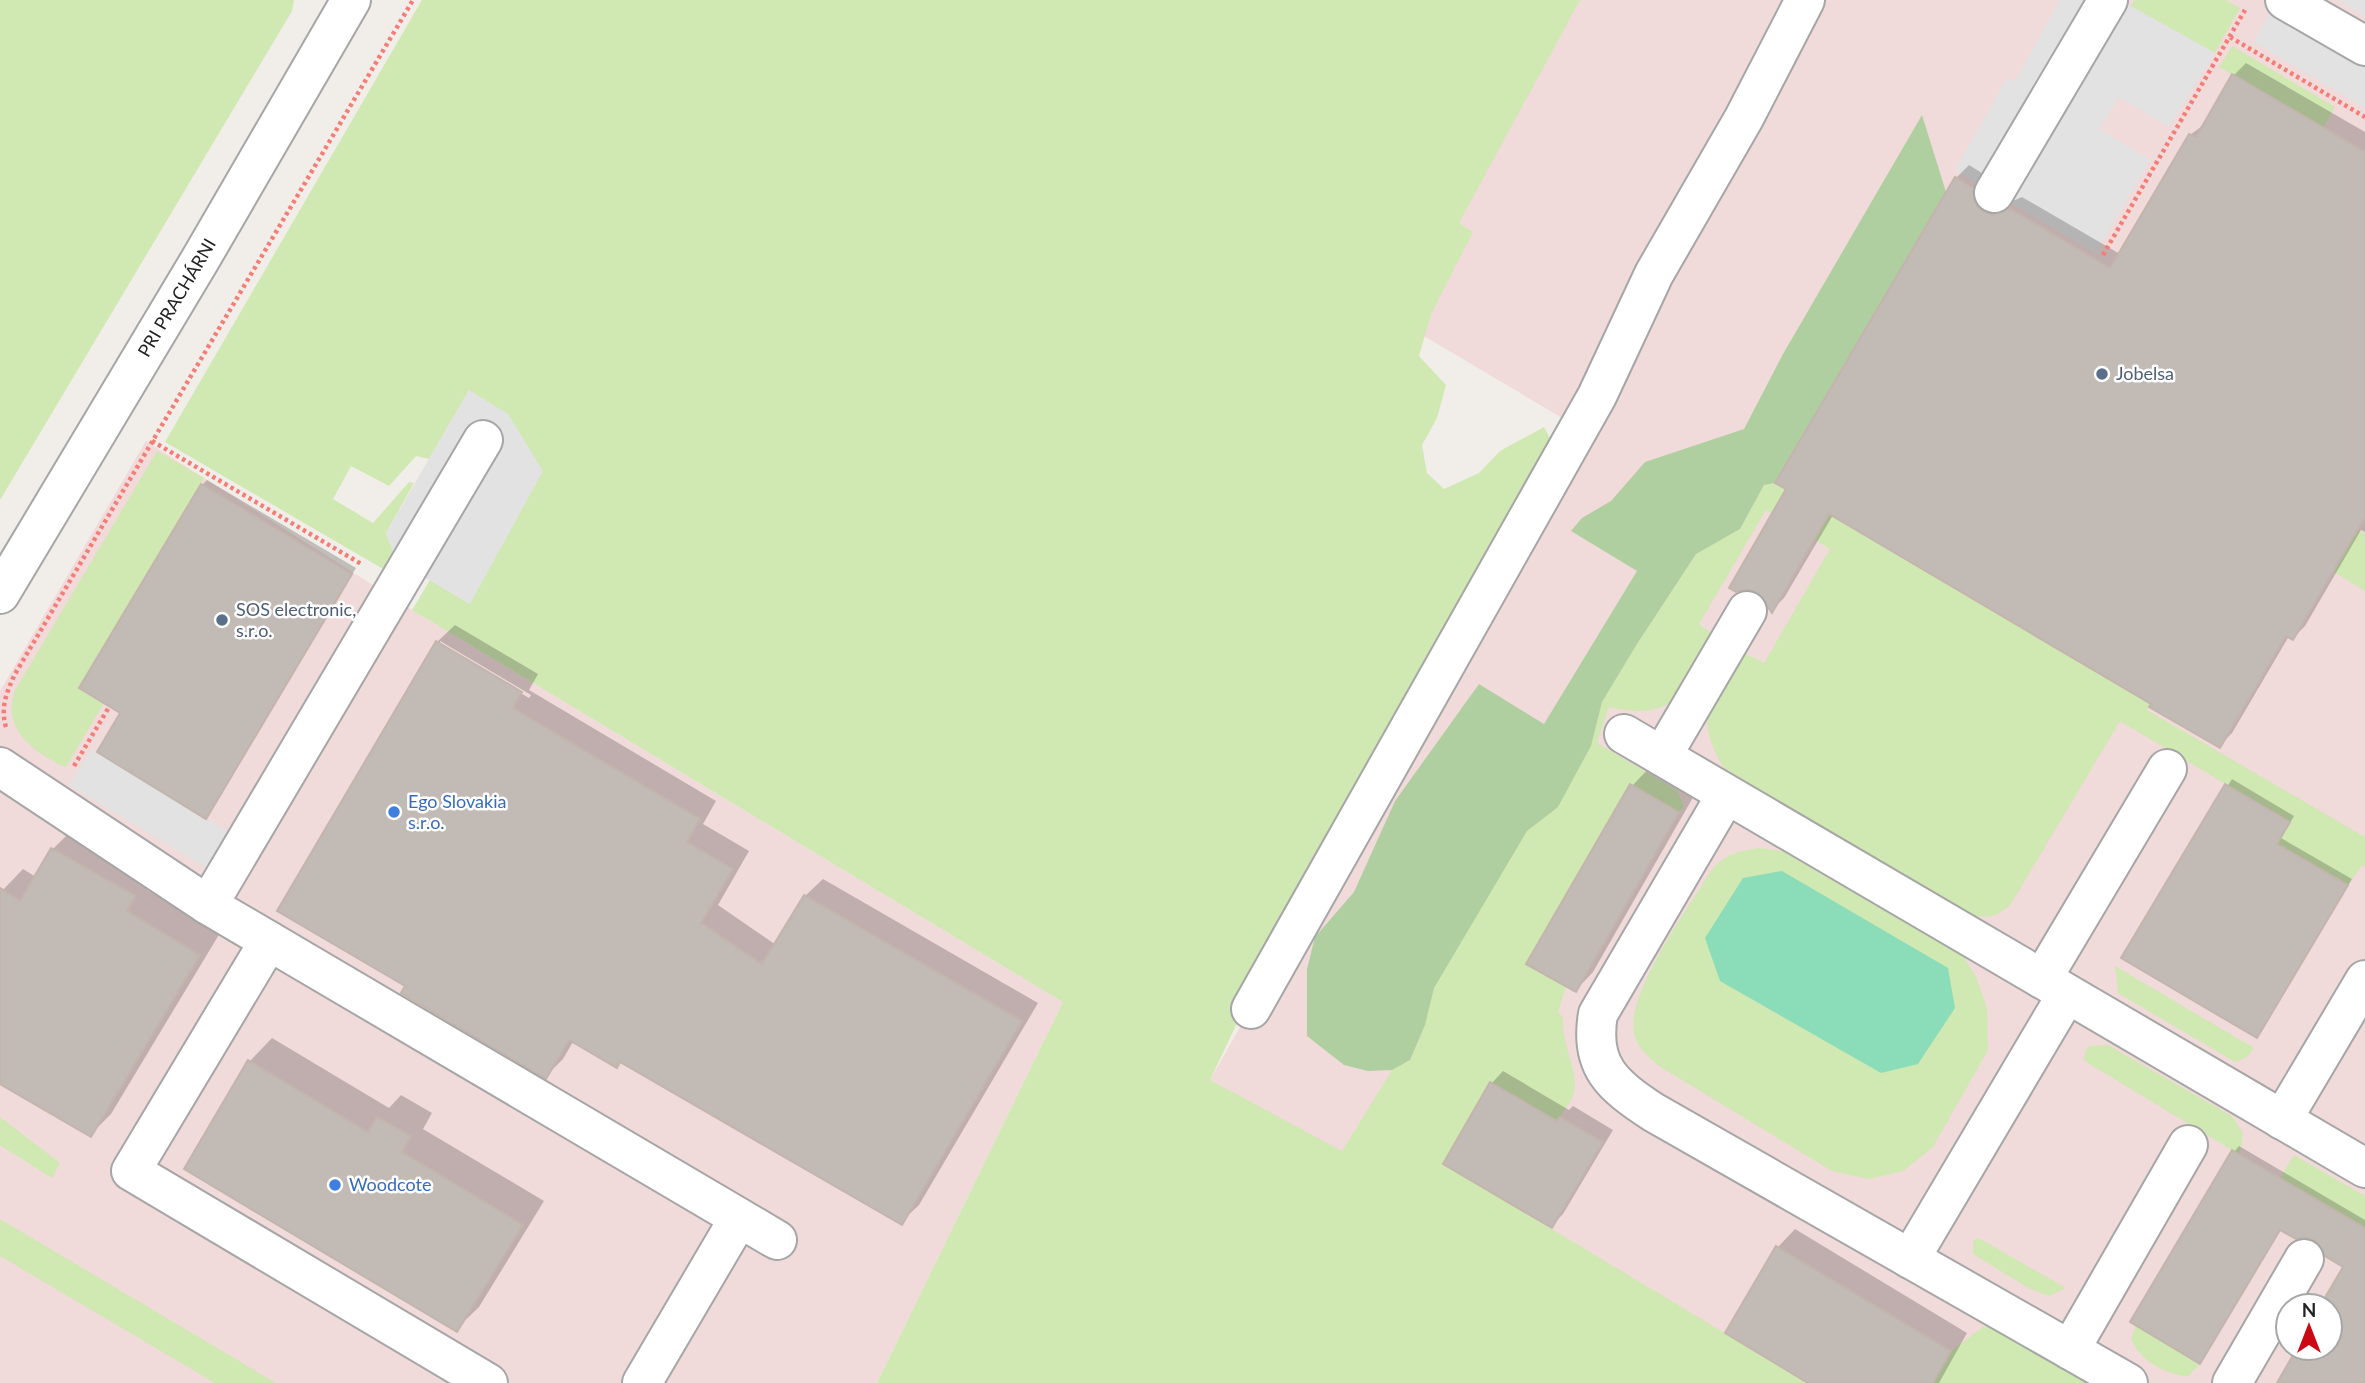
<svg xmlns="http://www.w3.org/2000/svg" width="2365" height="1383" font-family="Lato,sans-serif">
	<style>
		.commercial { fill: #f1dada; fill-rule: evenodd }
		.grass { fill: #d0e8b2 }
		.forest { fill: #b0cfa0 }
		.pitch { fill: #8bdcb8 }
		.parking { fill: #e2e2e2 }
		.shadow { fill: #0003; fill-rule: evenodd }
		.building { fill: #c2bab5; stroke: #c3b5ac; stroke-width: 2 }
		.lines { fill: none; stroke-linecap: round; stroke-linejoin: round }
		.minor-casing { stroke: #a6a6a6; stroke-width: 42 }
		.path { stroke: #f47d77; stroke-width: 4.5; stroke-dasharray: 3.5 3.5; stroke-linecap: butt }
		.minor { stroke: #fff; stroke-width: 38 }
		.service-dot { fill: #5c6f8a; stroke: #fff; stroke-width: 2.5 }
		.shop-dot { fill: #3f7fe0; stroke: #fff; stroke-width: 2.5 }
		.labels { text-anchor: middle; stroke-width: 5; stroke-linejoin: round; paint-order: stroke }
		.street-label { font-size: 18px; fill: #222; stroke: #fff }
		.service-label { font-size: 18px; fill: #4e5e75; stroke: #fff; text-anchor: start }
		.shop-label { font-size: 18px; fill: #366cbe; stroke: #fff; text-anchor: start }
	</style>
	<rect width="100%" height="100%" fill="#f1eee9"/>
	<path class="commercial" d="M 1517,0 L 2365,0 L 2365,1383 L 1749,1383 L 1210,1080 L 1579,428 L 1331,281 ZM 2288,1306 L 2330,1306 L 2330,1348 L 2288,1348 Z
		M 146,441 L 412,610 L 1063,1002 L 877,1383 L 0,1383 L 0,691 Z"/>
	<path class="grass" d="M 0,0 L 294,0 L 292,11 L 0,500 Z
		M 422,0 L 1580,0 L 1459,223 L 1473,232 L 1431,314 L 1419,356 L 1446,385 L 1437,418 L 1422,445 L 1427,473 L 1444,489 L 1479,473 L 1500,451 L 1544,427 L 1552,442 L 1261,973 L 1210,1080 L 1342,1151 L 1392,1070 L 1410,1060 L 1425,1025 L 1433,988 L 1527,831 L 1558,806 L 1591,746 L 1602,702 L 1637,644 L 1696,554 L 1740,529 L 1764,485 L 1775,483 L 2140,697 L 2268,479 L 2365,534 L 2365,591 L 2257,524 L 2147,710 L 2365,837 L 2365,867 L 2362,865 L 2348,885 L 2277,844 L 2289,822 L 2120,721 L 2011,904 C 1996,918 1987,919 1967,914 L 1724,768 C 1691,714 1713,700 1740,651 L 1764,663 L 1830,549 L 1766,510 L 1699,624 L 1716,637 C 1687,689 1677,723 1609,707 L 1597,743 L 1678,791 L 1684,807 L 1679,812 L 1631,785 L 1526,964 L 1566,986 L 1558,1012 L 1563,1017 C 1561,1045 1579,1070 1574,1092 C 1572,1102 1562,1113 1557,1121 L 1490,1082 L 1443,1164 L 1808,1383 L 877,1383 L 1063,1002 L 412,610 L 430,580 L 470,604 L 469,390 L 429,459 L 416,456 L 389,486 L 351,466 L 333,499 L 373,523 L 409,482 L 414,483 L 386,533 L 397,561 L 390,573 L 165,442 Z
		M 2135,0 L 2226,0 L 2240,8 L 2215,53 L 2130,6 Z
		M 2232,46 L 2335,107 L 2323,128 L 2219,67 Z
		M 157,451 L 204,478 L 79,688 L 104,703 L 66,767 L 60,765 C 31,749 3,730 14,692 Z
		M 1759,848 L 1782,851 L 1964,957 L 1976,977 L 1987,1008 L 1988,1050 L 1933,1147 L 1903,1171 L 1869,1179 L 1832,1171 L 1659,1066 C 1648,1056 1637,1048 1634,1033 C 1626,993 1690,906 1712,869 C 1724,855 1740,850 1759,848 Z
		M 2115,966 L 2254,1048 L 2247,1057 L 2235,1062 L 2118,993 Z
		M 2108,1045 L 2232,1116 L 2243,1133 L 2240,1155 L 2083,1060 L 2088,1046 Z
		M 0,1117 L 60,1163 L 52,1178 L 0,1145 Z
		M 2294,1155 L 2365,1196 L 2365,1229 L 2280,1178 Z
		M 0,1219 L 276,1383 L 215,1383 L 0,1256 Z
		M 1978,1238 L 1984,1241 L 2066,1288 L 2049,1296 L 2030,1289 L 1973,1254 L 1973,1241 Z
		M 2136,1325 L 2200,1364 L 2188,1376 C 2167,1376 2138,1359 2131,1339 Z
		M 1983,1327 L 2010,1327 L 2109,1383 L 1933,1383 L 1951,1351 Z"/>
	<path class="forest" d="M 1922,115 L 1946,192 L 1775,483 L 1764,485 L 1740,529 L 1696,554 L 1637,644 L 1602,702 L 1591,746 L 1558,807 L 1527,831 L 1434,988 L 1425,1025 L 1410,1060 L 1392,1070 L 1368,1071 L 1344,1065 L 1307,1036 L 1307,969 L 1315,937 L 1354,892 L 1395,801 L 1479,684 L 1544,724 L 1637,571 L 1571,531 L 1582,518 L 1611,501 L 1645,462 L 1744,429 L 1783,354 Z"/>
	<path class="pitch" d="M 1782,871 L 1948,968 L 1955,1008 L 1918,1064 L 1881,1073 L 1720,981 L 1705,938 L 1743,878 Z"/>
	<path class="parking" d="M 2060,0 L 2120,0 L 2215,53 L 2169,127 L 2119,97 L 2099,129 L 2150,160 L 2096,253 L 1955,170 L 2007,78 L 2015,81 Z
		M 2338,0 L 2365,0 L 2365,16 Z
		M 2272,9 L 2365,64 L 2365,108 L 2254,42 Z
		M 469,390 L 508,414 L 543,471 L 470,604 L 397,561 L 386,533 Z
		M 91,749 L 228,832 L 207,868 L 69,785 Z"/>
	<path class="shadow" d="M 2246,63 L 2365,132 L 2365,532 L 2361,530 L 2305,626 L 2293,638 L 2289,636 L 2232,733 L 2219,746 L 2153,703 L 1833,515 L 1784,598 L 1772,610 L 1788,488 L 1956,178 L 1969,165 L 1985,175 L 2008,203 L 2022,197 L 2120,254 L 2190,135 L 2205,124 L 2234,75 Z
		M 207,480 L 356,568 L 206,816 L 123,713 L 202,485 Z
		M 455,625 L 538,674 L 529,690 L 716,801 L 703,824 L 749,851 L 718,905 L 776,945 L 805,896 L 823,879 L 1038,1003 L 919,1205 L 901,1222 L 621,1060 L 574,1040 L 563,1059 L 546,1076 L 407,985 L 437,642 ZM 440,641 L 531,695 L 529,698 L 440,645 Z
		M 1649,768 L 1695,794 L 1593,972 L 1576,990 L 1632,786 Z
		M 2232,779 L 2294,816 L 2281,838 L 2352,879 L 2257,1035 L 2123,957 Z
		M 74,828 L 156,875 L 147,890 L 220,933 L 111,1114 L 90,1135 L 0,1082 L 0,893 L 23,869 L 36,877 L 53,849 Z
		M 272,1038 L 389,1108 L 401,1095 L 432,1113 L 423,1129 L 544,1201 L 479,1307 L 456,1329 L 186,1168 L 250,1061 Z
		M 1503,1071 L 1569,1110 L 1573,1106 L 1613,1130 L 1563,1214 L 1551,1226 L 1492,1083 Z
		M 2239,1146 L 2365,1220 L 2365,1383 L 2279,1383 L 2299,1348 L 2330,1348 L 2330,1306 L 2323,1306 L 2345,1266 L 2317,1239 L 2281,1228 L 2200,1361 L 2234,1152 Z
		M 1795,1229 L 1967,1333 L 1939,1383 L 1811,1383 L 1728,1332 L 1778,1247 Z"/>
	<path class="building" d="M 2232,74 L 2365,152 L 2365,517 L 2293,640 L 2286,636 L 2220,748 L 2149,707 L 2151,704 L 1829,514 L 1772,613 L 1757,592 L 1746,589 L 1736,592 L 1729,588 L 1786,489 L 1775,483 L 1955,177 L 1973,188 L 1975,203 L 1982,211 L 1994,215 L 2009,208 L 2110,268 L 2189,134 L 2196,137 Z
		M 201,484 L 352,574 L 206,819 L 97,752 L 120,713 L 79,688 Z
		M 436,641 L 522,692 L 513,708 L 700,819 L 687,842 L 733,869 L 701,923 L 762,964 L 804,895 L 1022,1021 L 902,1225 L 620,1062 L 617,1068 L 569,1040 L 546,1079 L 401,993 L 405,986 L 277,911 Z
		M 1630,784 L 1679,812 L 1576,992 L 1526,964 Z
		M 2225,784 L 2290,822 L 2277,844 L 2348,885 L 2257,1038 L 2121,958 Z
		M 51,848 L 136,896 L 127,911 L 200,955 L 91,1137 L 0,1084 L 0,888 L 20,901 Z
		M 248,1060 L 368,1132 L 377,1117 L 411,1136 L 402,1152 L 523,1225 L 457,1332 L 184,1169 Z
		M 1490,1082 L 1557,1121 L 1560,1117 L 1603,1142 L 1552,1228 L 1443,1164 Z
		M 2232,1150 L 2365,1228 L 2365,1383 L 2277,1383 L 2297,1348 L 2330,1348 L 2330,1306 L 2320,1306 L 2343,1267 L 2325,1256 L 2316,1241 L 2305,1237 L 2296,1239 L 2280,1230 L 2200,1364 L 2130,1322 Z
		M 1776,1246 L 1951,1351 L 1933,1383 L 1808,1383 L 1725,1333 Z"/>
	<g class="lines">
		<g class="minor-casing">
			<g id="minor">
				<path d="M 2285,0 L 2365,46"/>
				<path d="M 1994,193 L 2108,0"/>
				<path id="s1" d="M 0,594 L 200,260 L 351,0"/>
				<path d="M 1624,734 L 2365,1168"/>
				<path d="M 1662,756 L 1747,611"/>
				<path d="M 0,767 L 208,905 L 777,1240"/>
				<path d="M 1726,795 L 1598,1014 C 1589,1066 1612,1085 1653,1112 L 2128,1383"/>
				<path d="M 208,905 L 483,440"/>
				<path d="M 269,941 L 131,1171 L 488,1383"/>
				<path d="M 2042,979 L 2167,769"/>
				<path d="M 1251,1009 L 1597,396 L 1654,274 L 1744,118 L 1805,0"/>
				<path d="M 2282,1120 L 2365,980"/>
				<path d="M 1910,1259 L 2067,994"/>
				<path d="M 2070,1350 L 2188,1145"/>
				<path d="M 642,1383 L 739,1218"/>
				<path d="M 2232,1383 L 2304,1259"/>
			</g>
		</g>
		<path class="path" d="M 2230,37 L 2365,117
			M 2103,255 L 2245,10
			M 152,441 L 363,565
			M 6,727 C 0,708 7,691 15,674 L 413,0
			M 74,766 L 109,707"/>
		<use href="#minor" class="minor"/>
	</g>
	<g class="service-dot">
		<circle cx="2102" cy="374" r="7"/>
		<circle cx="222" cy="620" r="7"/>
	</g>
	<g class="shop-dot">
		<circle cx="394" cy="812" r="7"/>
		<circle cx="335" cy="1185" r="7"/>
	</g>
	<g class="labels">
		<g class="street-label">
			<text dy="6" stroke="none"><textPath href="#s1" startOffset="345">PRI PRACHÁRNI</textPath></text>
		</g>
		<g class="service-label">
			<text x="2116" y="380">Jobelsa</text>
			<text x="236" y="616">SOS electronic,<tspan x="236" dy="21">s.r.o.</tspan></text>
		</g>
		<g class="shop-label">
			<text x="408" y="808">Ego Slovakia<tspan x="408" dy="21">s.r.o.</tspan></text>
			<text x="349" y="1191">Woodcote</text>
		</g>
	</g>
	<g transform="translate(2309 1327)"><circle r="33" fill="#ffffff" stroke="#a7a7a7" stroke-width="2"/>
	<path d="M0-5L12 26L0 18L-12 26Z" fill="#ca0914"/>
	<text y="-10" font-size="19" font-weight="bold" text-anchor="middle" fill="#222222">N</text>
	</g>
</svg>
